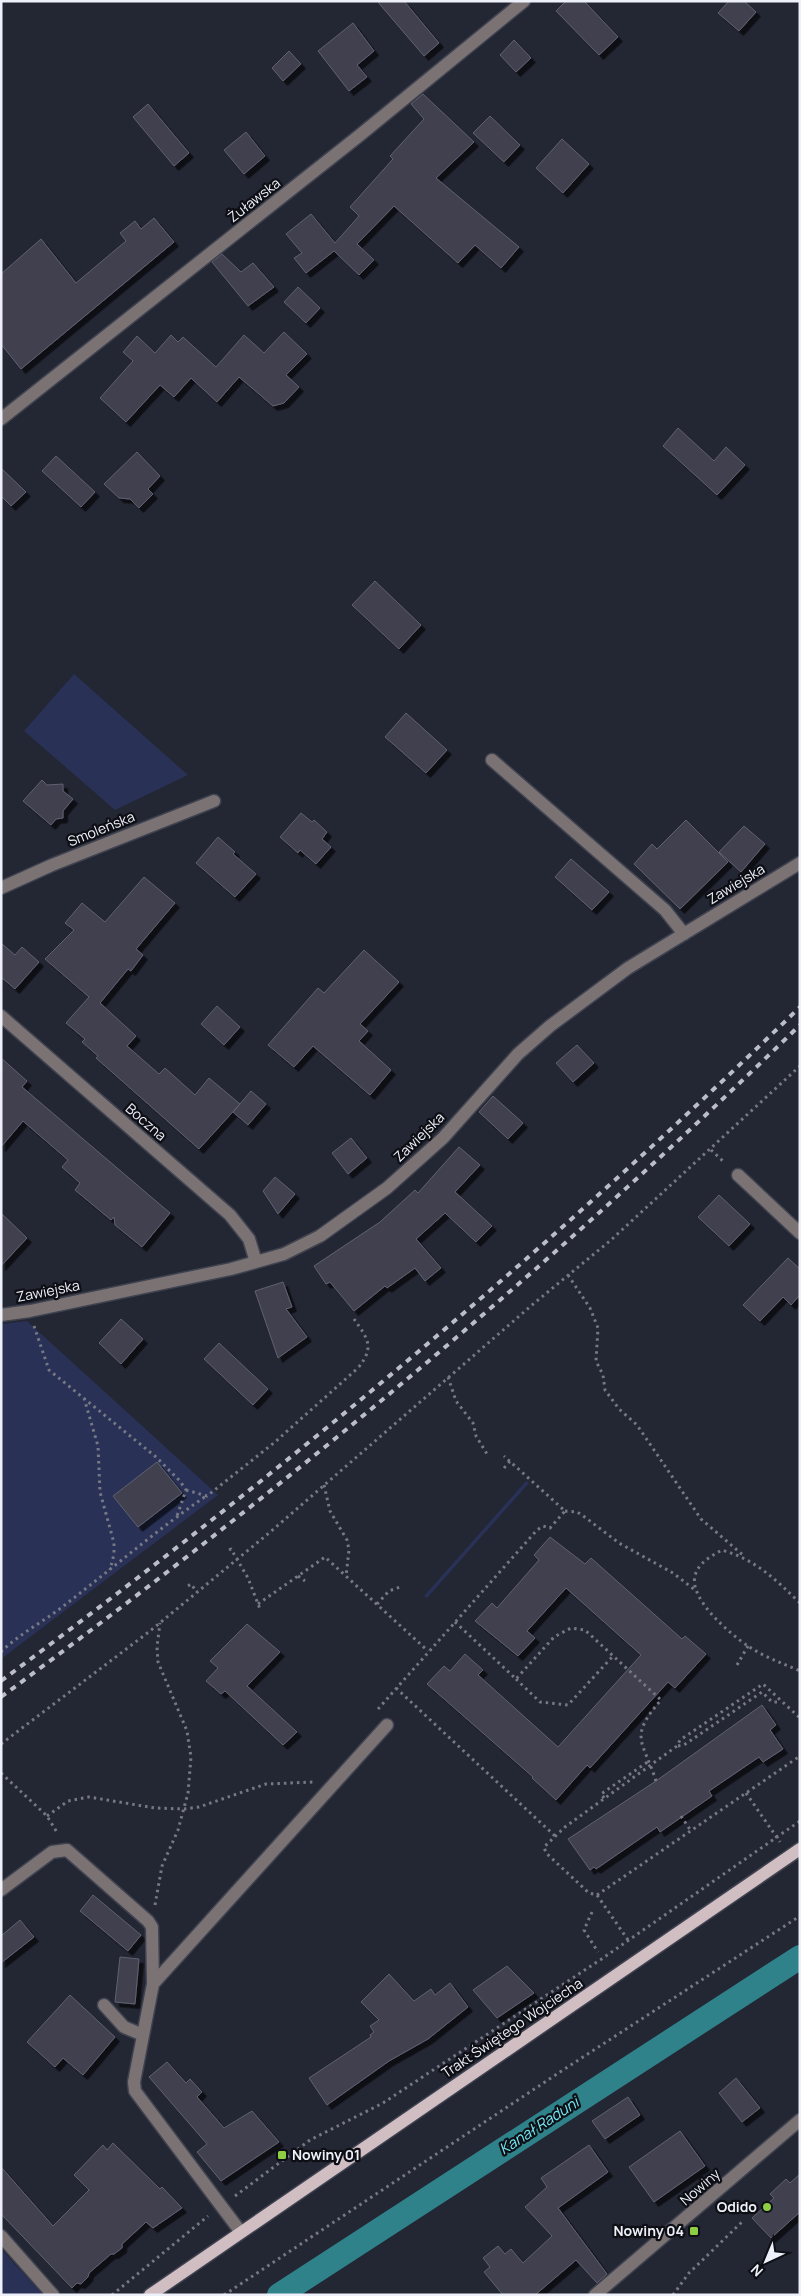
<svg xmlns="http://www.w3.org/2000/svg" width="801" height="2296" font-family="Manrope,sans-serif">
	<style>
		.green { fill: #293156 }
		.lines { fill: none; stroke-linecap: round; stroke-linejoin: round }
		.canal { stroke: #2f818a; stroke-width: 24 }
		.building { fill: #404150; stroke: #606170; filter: url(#shadow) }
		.minor-casing { stroke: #3f424f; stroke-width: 15 }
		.major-casing { stroke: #3f424f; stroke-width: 15 }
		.path { stroke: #767984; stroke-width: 3; stroke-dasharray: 2.5 4; stroke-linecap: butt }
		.minor { stroke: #7b7274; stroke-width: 12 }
		.major { stroke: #d0bec2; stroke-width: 12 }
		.rail { stroke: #bbbec8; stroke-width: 4; stroke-dasharray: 6 6; stroke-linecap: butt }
		.poi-dot { fill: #8dce44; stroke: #0e0f15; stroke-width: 2 }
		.labels { text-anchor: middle; stroke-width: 4.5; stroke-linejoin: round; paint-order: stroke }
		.street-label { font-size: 14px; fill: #eef1fa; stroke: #0e0f15 }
		.poi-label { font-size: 14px; font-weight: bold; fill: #eef1fa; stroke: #0e0f15; text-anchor: end }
		.water-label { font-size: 15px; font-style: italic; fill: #73ebf8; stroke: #0e0f15 }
	</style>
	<defs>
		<filter id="shadow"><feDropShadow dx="4.5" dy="4.5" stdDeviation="0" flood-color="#0009"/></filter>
	</defs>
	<rect width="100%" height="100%" fill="#232633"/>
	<path class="green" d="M 74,674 L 188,775 L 115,810 L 24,731 Z
		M 27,1321 L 218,1495 L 1,1659 L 1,1324 Z
		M 526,1481 L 529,1483 L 427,1598 L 424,1596 Z
		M 1,2249 L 43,2295 L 1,2295 Z"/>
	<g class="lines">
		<path class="canal" d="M 279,2295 L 800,1957"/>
	</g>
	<path class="building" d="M 377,1 L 404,1 L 439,43 L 424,56 Z
		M 566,1 L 584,1 L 618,37 L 599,55 L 556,11 Z
		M 729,1 L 744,1 L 756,12 L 739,31 L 718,13 Z
		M 353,23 L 374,51 L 357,65 L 367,77 L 349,91 L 318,51 Z
		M 514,40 L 531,58 L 516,72 L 500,55 Z
		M 289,51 L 301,64 L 283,81 L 272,68 Z
		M 423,94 L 474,142 L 436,178 L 519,247 L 501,268 L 475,245 L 458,263 L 394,206 L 357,244 L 374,260 L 359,275 L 334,251 L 306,273 L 294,258 L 302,253 L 286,234 L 311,214 L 335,243 L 359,216 L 350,207 L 393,159 L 390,156 L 424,119 L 411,104 Z
		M 148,104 L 189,153 L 174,166 L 133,117 Z
		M 490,116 L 520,145 L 504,162 L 473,133 Z
		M 246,132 L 265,156 L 244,174 L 224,150 Z
		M 562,139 L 589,164 L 563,193 L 536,168 Z
		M 154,218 L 174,242 L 21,369 L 1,344 L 1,274 L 41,239 L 76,283 L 126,241 L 120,233 L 135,221 L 141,229 Z
		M 222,254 L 241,272 L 253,263 L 274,287 L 248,306 L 212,262 Z
		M 298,287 L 320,308 L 306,323 L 284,302 Z
		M 284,332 L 307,354 L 286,375 L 299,387 L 284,403 L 273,406 L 239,377 L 217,402 L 191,378 L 174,397 L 160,385 L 126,422 L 100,398 L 133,361 L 123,352 L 137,336 L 155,353 L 171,335 L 178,342 L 183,337 L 216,367 L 244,335 L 264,353 Z
		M 678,428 L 714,461 L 726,447 L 745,465 L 717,495 L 663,446 Z
		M 137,452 L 160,476 L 148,489 L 153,494 L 139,508 L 130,499 L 119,498 L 104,484 Z
		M 56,456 L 95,492 L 81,507 L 42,471 Z
		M 1,468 L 26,492 L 11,506 L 1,496 Z
		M 375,581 L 421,625 L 399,649 L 352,605 Z
		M 406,713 L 447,750 L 426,773 L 385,737 Z
		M 42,780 L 47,785 L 63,784 L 63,791 L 73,799 L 63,811 L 63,818 L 56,819 L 51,825 L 23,801 Z
		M 301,813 L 312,822 L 314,820 L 327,832 L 322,839 L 331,847 L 316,864 L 300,850 L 298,853 L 280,837 Z
		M 686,820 L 728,862 L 680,909 L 634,864 L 652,844 L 657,849 Z
		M 744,826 L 765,844 L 741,872 L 719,852 Z
		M 218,837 L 235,852 L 233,854 L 256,874 L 235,897 L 196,863 Z
		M 571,859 L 609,892 L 592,910 L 555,877 Z
		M 144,877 L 175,903 L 136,949 L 143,955 L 131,971 L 128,969 L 100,1003 L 136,1036 L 127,1046 L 159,1074 L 165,1068 L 195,1095 L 209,1078 L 240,1104 L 199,1149 L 96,1058 L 98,1056 L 82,1042 L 85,1039 L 66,1023 L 89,997 L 45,959 L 74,930 L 65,923 L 82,903 L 105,922 Z
		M 1,943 L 15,955 L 22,947 L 39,962 L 15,989 L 1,977 Z
		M 364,950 L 399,982 L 360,1024 L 368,1031 L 359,1041 L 391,1070 L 370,1095 L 313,1046 L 294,1067 L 268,1045 L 318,988 L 324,993 Z
		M 217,1006 L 240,1027 L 224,1045 L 201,1024 Z
		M 577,1045 L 594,1063 L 573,1082 L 556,1063 Z
		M 1,1058 L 27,1081 L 22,1087 L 170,1213 L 142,1247 L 115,1225 L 114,1217 L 111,1220 L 75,1190 L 80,1183 L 62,1167 L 68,1160 L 23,1121 L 1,1147 Z
		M 251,1091 L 266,1104 L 248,1125 L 233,1112 Z
		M 493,1096 L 523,1123 L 508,1139 L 479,1112 Z
		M 351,1138 L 367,1158 L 348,1174 L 332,1153 Z
		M 459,1147 L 480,1165 L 455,1192 L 492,1226 L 476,1242 L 445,1213 L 416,1239 L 441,1268 L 425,1281 L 415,1268 L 387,1288 L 385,1286 L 354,1311 L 330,1282 L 326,1284 L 314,1266 L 380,1222 L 415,1190 L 418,1193 Z
		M 275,1177 L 295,1194 L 278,1214 L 263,1191 Z
		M 719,1195 L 750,1224 L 729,1246 L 698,1217 Z
		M 1,1213 L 27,1238 L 1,1266 Z
		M 788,1258 L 800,1269 L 800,1295 L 791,1305 L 783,1297 L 760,1321 L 743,1305 Z
		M 283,1282 L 292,1307 L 286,1309 L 307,1337 L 278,1358 L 255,1291 Z
		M 121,1319 L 143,1339 L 121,1364 L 99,1343 Z
		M 219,1343 L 268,1389 L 253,1405 L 204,1359 Z
		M 157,1462 L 182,1493 L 138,1527 L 113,1496 Z
		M 550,1537 L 585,1564 L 591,1558 L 682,1639 L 685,1636 L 706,1654 L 675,1688 L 668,1682 L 590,1768 L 587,1765 L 556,1800 L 532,1778 L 533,1777 L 427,1684 L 444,1666 L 450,1671 L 465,1654 L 483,1670 L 478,1675 L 558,1747 L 641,1655 L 566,1588 L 527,1631 L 535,1638 L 518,1656 L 475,1621 L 492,1603 L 497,1608 L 539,1560 L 534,1555 Z
		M 247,1624 L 280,1652 L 247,1686 L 297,1732 L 283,1745 L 225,1691 L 221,1694 L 206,1681 L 218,1668 L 210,1661 Z
		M 762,1705 L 776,1725 L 770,1730 L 783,1749 L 763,1762 L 759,1757 L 709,1791 L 712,1796 L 660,1832 L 657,1827 L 596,1869 L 594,1867 L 590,1870 L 568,1839 L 656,1781 Z
		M 93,1895 L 141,1935 L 128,1951 L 80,1911 Z
		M 20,1920 L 34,1937 L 1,1963 L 1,1936 Z
		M 120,1957 L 139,1959 L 135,2004 L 115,2002 Z
		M 507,1966 L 534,1993 L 497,2018 L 473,1990 Z
		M 389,1974 L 414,2001 L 431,1989 L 435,1995 L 450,1983 L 468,2007 L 428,2039 L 389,2061 L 327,2105 L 309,2078 L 371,2037 L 370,2035 L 374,2032 L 370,2026 L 379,2020 L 361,2002 Z
		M 70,1995 L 115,2037 L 83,2075 L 63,2058 L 55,2067 L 27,2042 Z
		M 167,2062 L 186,2083 L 190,2079 L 202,2092 L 197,2097 L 224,2128 L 252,2111 L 279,2142 L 221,2181 L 197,2152 L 207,2144 L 149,2077 Z
		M 736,2078 L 760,2108 L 742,2122 L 719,2093 Z
		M 628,2097 L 640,2115 L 605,2139 L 592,2121 Z
		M 680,2131 L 705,2166 L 654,2202 L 629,2167 Z
		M 113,2143 L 160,2189 L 162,2187 L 182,2208 L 153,2228 L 146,2222 L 122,2244 L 122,2248 L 114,2254 L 111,2254 L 89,2273 L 88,2277 L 81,2284 L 77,2283 L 72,2288 L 1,2214 L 1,2167 L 53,2226 L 89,2190 L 74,2175 L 103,2145 L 107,2150 Z
		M 589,2145 L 608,2172 L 558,2208 L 607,2274 L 597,2283 L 576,2260 L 535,2295 L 503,2295 L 484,2272 L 490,2267 L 483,2258 L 498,2246 L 505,2254 L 511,2249 L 523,2263 L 552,2236 L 525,2207 L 547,2187 L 541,2178 Z
		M 800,2174 L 800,2212 L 771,2238 L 752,2218 L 774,2198 L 770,2194 L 786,2179 L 790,2183 Z"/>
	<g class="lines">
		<g class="minor-casing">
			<path id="minor" d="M 1,419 L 360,135 L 524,1
				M 492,760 L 665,910 L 684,934
				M 1,888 L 52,865 L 214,801
				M 1,1016 L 230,1215 L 249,1239 L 256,1262
				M 738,1175 L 800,1233
				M 1,1315 L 30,1311 L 231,1269 L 284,1254 L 320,1236 L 387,1188 L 443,1138 L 518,1054 L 550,1026 L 628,968 L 800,863
				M 1,1890 L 52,1852 L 67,1850 L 148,1921 L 152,1927 L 153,1984
				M 104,2005 L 124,2027 L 143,2035
				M 240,2231 L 135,2091 L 134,2082 L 153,1984 L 387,1725
				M 1,2236 L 53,2295
				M 595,2295 L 800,2120"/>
		</g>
		<g class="major-casing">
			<path id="major" d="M 150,2295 L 800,1849"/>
		</g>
		<path class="path" d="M 711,1150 L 725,1163
			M 568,1275 L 590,1308 L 598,1328 L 596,1361 L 603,1375 L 605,1390 L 619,1409 L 637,1425 L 701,1519 L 744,1556
			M 34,1326 L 49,1370 L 156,1457 L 180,1481 L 186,1490 L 177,1516
			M 448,1377 L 456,1401 L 473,1423 L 476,1436 L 487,1454
			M 84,1398 L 98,1446 L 100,1492 L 114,1543 L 114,1554 L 110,1570
			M 504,1468 L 510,1461
			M 324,1485 L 330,1511 L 347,1540 L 349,1550 L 346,1576
			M 186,1490 L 207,1496 L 275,1442 L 358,1368 C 375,1347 368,1339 354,1319
			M 565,1511 L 577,1512 L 582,1515 L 619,1543 L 673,1573 L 695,1590
			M 229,1550 L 231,1549 L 248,1578 L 260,1609
			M 298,1576 L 305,1581
			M 188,1586 L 191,1584 L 197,1592
			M 800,1603 C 775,1579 756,1560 722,1550 C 711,1556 698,1563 695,1576 C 689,1599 730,1634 748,1646 C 764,1657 782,1663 800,1671
			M 258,1604 L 325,1557 L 428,1651
			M 377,1604 L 389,1591 L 400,1587
			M 455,1622 L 516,1679 L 554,1637 L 571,1628 L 585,1630 L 661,1700 C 628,1738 643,1740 656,1781
			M 1,1652 C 20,1633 45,1621 66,1604 C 113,1568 158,1529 206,1496
			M 737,1665 L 748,1646
			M 516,1679 L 540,1702 L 568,1705 L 613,1656
			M 396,1688 L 555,1836
			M 378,1709 L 537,1530 L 543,1526 L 550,1528 L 565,1511 L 504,1456
			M 1,1744 L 150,1631 L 269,1533 L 532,1305 L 611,1240 L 800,1066
			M 678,1746 L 684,1745 L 762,1692 L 772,1702 L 781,1702
			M 1,1773 L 47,1816 L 58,1834
			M 746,1793 L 780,1842
			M 604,1798 L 601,1794 L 649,1761
			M 47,1816 L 68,1801 L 89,1797 L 155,1808 L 184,1809 L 199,1807 L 266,1784 L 313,1782
			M 681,1816 L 691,1831
			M 597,1895 L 800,1756
			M 155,1905 L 162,1866 L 178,1830 L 188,1793 L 191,1757 L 187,1731 L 158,1662 L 157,1647 L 160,1623
			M 592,1912 L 584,1930 L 598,1952
			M 628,1940 L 597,1895 L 589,1893 L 546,1853 L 544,1847 L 565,1827 L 677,1746 L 680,1740 L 763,1684 L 800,1718
			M 235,2196 L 310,2140 L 383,2103 L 603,1958 L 800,1821
			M 112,2295 L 208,2216
			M 224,2295 L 560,2072 L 800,1916
			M 673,2295 L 689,2273 L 743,2221"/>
		<use href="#minor" class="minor"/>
		<use href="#major" class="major"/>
		<path class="rail" d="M 1,1681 C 282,1473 549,1250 800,1007
			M 1,1697 C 282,1491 550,1268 800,1025"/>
	</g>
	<g class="poi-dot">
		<rect x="277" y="2150" width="10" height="10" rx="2.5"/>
		<circle cx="767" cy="2207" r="5"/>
		<rect x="689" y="2226" width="10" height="10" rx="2.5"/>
	</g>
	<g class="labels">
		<g class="street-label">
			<text transform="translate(254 200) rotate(-38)" y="5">Żuławska</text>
			<text transform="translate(101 829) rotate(-22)" y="5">Smoleńska</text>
			<text transform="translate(736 884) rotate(-31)" y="5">Zawiejska</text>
			<text transform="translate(146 1122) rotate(41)" y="5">Boczna</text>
			<text transform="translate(419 1137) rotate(-44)" y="5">Zawiejska</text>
			<text transform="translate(48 1291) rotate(-11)" y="5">Zawiejska</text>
			<text transform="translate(512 2028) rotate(-34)" y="5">Trakt Świętego Wojciecha</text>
			<text transform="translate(700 2187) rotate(-41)" y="5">Nowiny</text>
		</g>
		<g class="poi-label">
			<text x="292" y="2160" text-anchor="start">Nowiny 01</text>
			<text x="757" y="2212">Odido</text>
			<text x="684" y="2236">Nowiny 04</text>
		</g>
		<g class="water-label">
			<text transform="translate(539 2126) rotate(-33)" y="5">Kanał Raduni</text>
		</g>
	</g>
	<rect width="801" height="2296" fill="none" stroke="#eef1fa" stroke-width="5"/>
	<g transform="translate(766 2261) rotate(224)" stroke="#0e0f15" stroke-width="4" paint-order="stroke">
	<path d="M0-4L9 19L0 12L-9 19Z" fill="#eef1fa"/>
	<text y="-8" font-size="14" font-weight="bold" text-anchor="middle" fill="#eef1fa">N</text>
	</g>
</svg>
